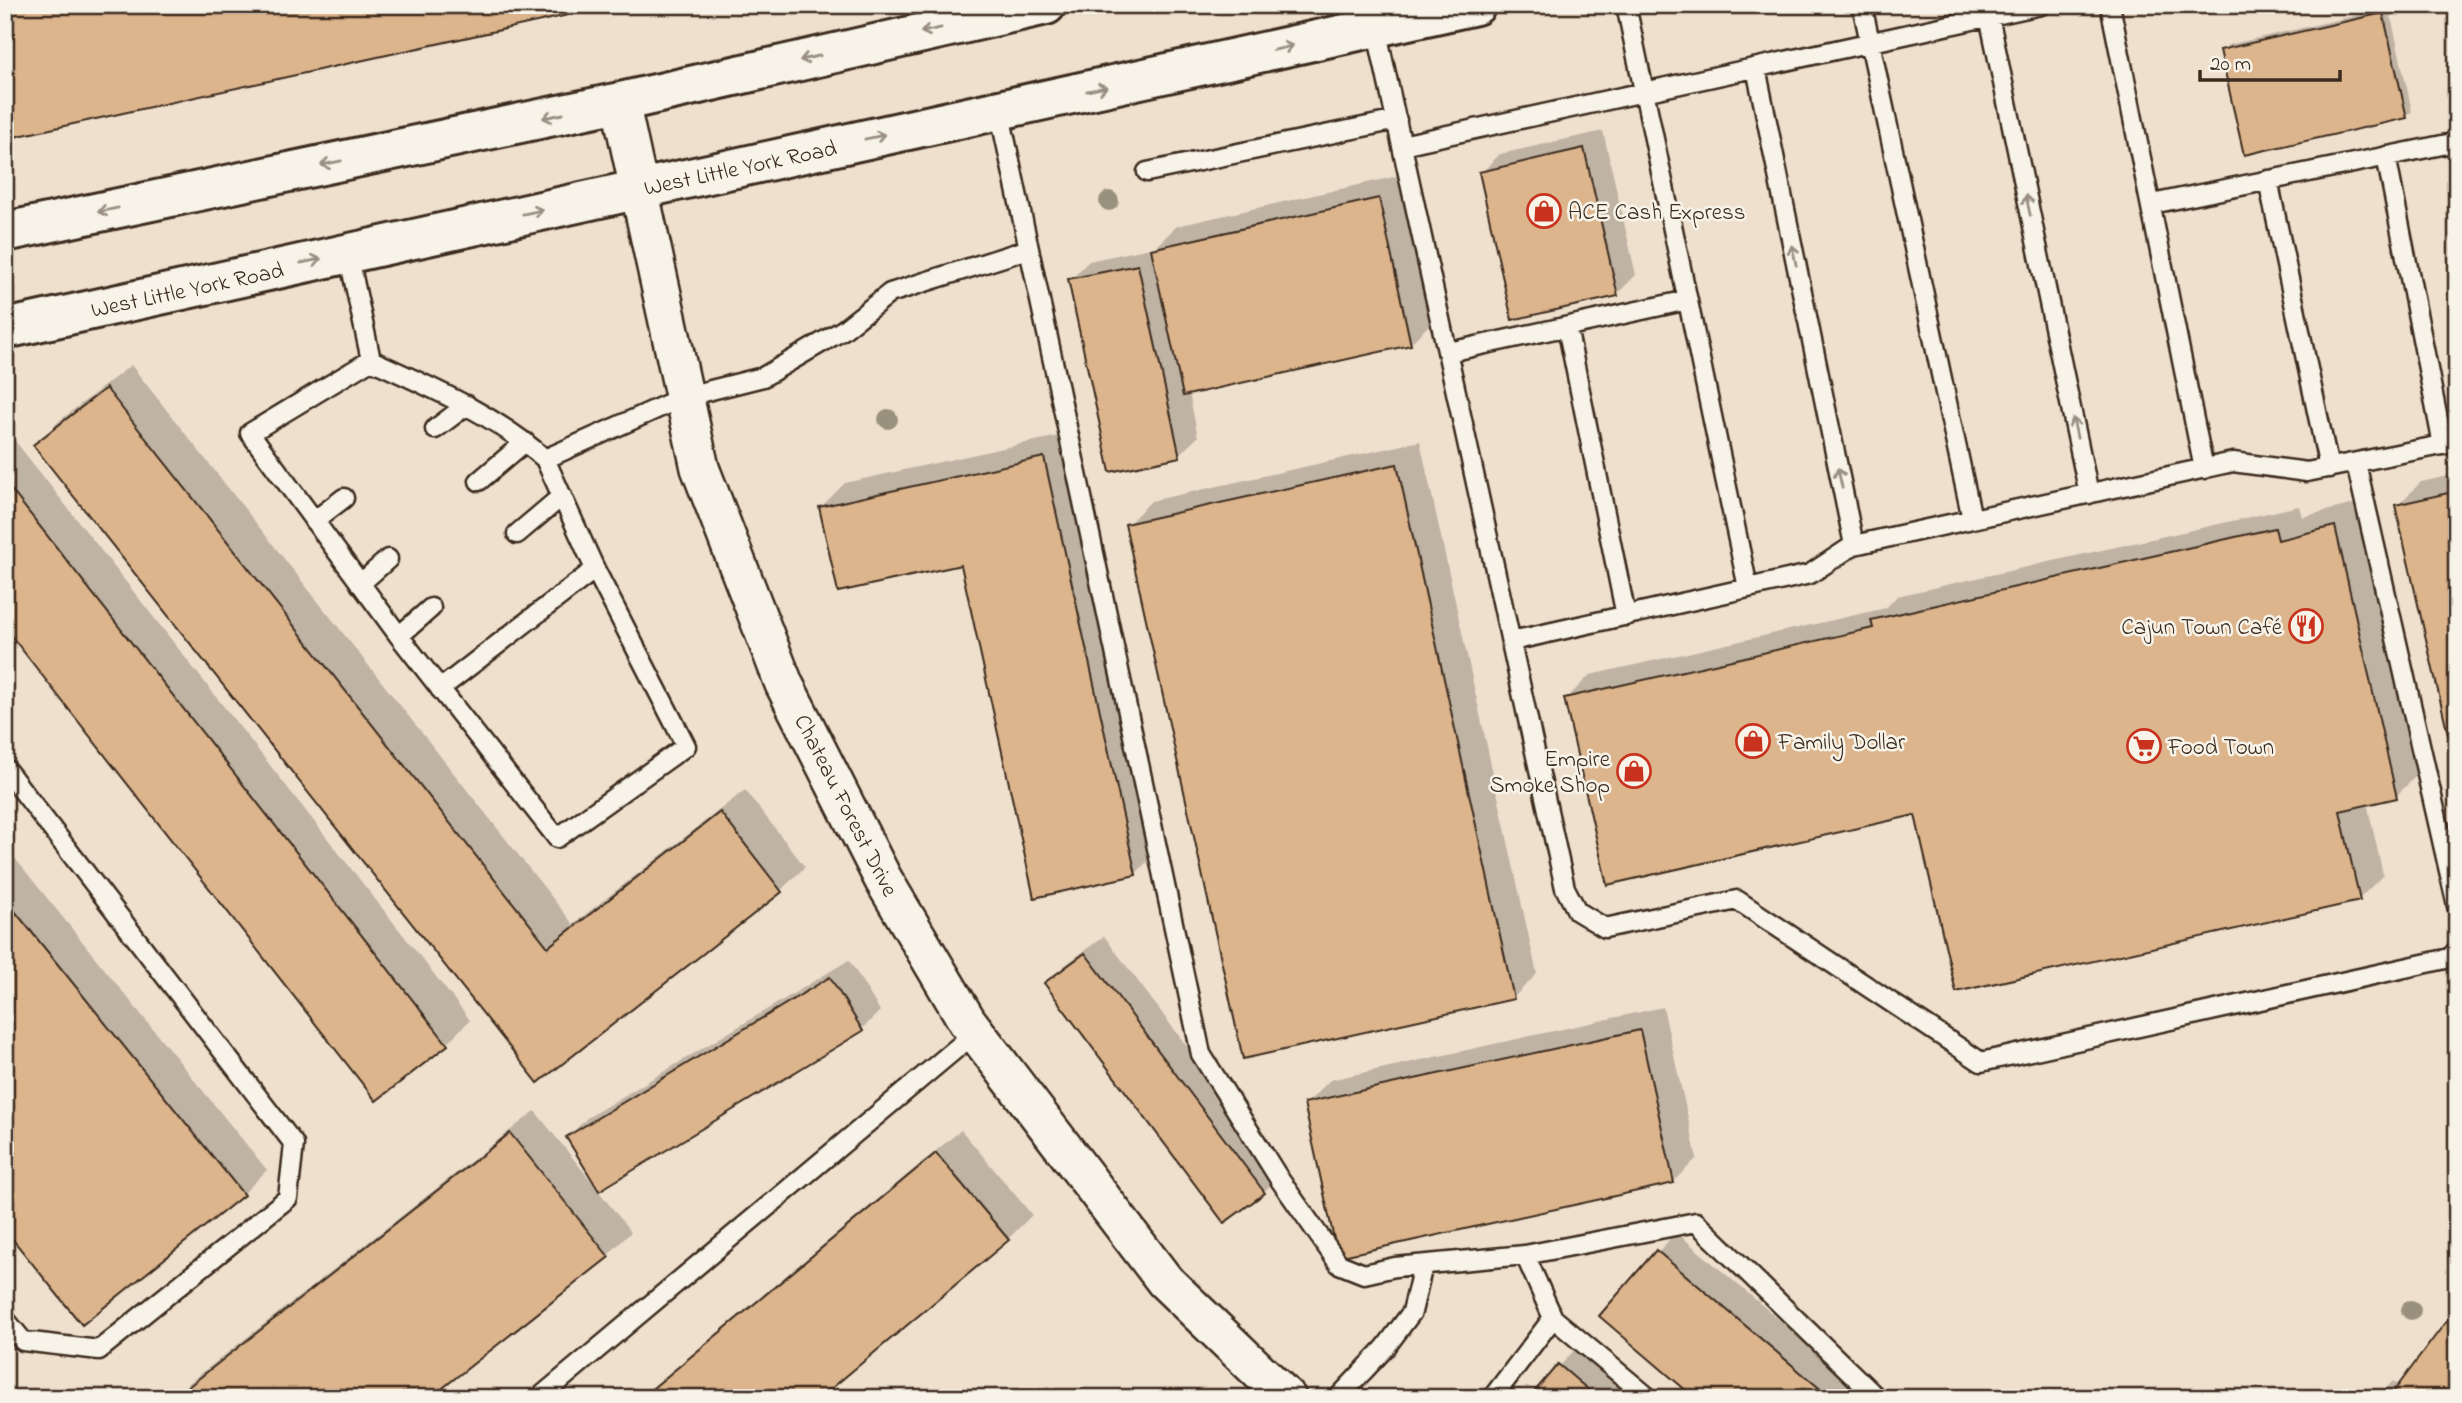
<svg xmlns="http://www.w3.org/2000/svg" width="2462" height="1403" font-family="'Indie Flower',sans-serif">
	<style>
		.shadow { fill: #0003 }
		.building { fill: #dcb58d; stroke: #3b2a1e; stroke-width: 2 }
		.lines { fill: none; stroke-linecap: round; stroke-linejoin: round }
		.lane-casing { stroke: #3b2a1e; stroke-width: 23 }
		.street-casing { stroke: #3b2a1e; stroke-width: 42 }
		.secondary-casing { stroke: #3b2a1e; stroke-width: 44 }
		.lane { stroke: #f7f3e8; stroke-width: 18 }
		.street { stroke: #f7f3e8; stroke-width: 37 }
		.secondary { stroke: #f7f3e8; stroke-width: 38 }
		.tree { fill: #99917d }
		.oneway { stroke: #998e83 }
		.labels { text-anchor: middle; stroke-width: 5; stroke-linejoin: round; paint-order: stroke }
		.street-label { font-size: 23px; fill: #3b2a1e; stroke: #f7f3e8 }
		.poi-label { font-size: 23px; fill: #3b2a1e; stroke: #f7f3e8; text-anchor: start }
	</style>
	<rect width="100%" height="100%" fill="#efe0cd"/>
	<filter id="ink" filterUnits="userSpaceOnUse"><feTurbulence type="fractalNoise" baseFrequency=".0143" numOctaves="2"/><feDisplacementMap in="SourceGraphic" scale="14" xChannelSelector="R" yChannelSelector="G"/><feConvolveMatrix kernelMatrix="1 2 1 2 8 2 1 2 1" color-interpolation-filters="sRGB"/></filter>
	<g filter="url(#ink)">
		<path class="shadow" d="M 2389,8 L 2412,111 L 2406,117 L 2222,51 L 2228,45 Z
			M 1603,131 L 1636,275 L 1617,294 L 1481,173 L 1500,154 Z
			M 1402,175 L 1434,320 L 1410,344 L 1189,393 L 1198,437 L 1179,455 L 1070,280 L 1089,261 L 1155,247 L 1177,226 Z
			M 131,365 L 573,924 L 745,790 L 805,867 L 781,890 L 538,1081 L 36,445 L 59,421 Z
			M 5,428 L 470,1020 L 446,1044 L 5,625 Z
			M 1067,434 L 1159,850 L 1135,874 L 962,563 L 821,507 L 845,483 Z
			M 1420,441 L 1537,974 L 1513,998 L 1127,525 L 1151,501 Z
			M 2457,474 L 2457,766 L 2397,506 L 2421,482 Z
			M 2358,503 L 2420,772 L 2396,796 L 2367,803 L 2383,875 L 2359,899 L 1917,813 L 1566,699 L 1590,675 L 1886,608 L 1897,596 L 2299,506 L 2302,517 Z
			M 5,846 L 267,1170 L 243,1194 L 5,1228 Z
			M 1104,936 L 1282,1173 L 1264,1192 L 1047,984 L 1065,965 Z
			M 849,960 L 880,1011 L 862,1029 L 597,1189 L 631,1232 L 607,1256 L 427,1398 L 170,1398 L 535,1111 L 596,1187 L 568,1137 L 587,1118 Z
			M 1663,1007 L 1697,1158 L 1673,1182 L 1306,1104 L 1330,1080 Z
			M 961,1130 L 1032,1215 L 1008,1239 L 817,1398 L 639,1398 Z
			M 1676,1232 L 1871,1398 L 1697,1398 L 1602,1316 Z
			M 2457,1312 L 2457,1398 L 2376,1398 L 2393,1381 L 2400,1386 Z
			M 1578,1346 L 1638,1398 L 1531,1398 Z"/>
		<path class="building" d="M 5,5 L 614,5 L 5,139 Z
			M 2383,13 L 2407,118 L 2244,155 L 2220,50 Z
			M 1584,148 L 1618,296 L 1512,320 L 1479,172 Z
			M 1379,198 L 1411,345 L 1183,396 L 1151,249 Z
			M 1138,265 L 1180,457 L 1110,472 L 1068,279 Z
			M 106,388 L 548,947 L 720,812 L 782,892 L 538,1083 L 33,445 Z
			M 1044,457 L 1136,875 L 1034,898 L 961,565 L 838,592 L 819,507 Z
			M 1397,464 L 1514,999 L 1243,1059 L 1125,524 Z
			M 5,482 L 448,1045 L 376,1101 L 5,628 Z
			M 2457,491 L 2457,773 L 2395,505 Z
			M 2335,526 L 2397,798 L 2340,811 L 2360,901 L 1956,992 L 1915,815 L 1607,885 L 1564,698 L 1873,628 L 1871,620 L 2275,528 L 2278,540 Z
			M 5,899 L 244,1195 L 82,1325 L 5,1230 Z
			M 1085,953 L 1265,1193 L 1224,1223 L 1044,983 Z
			M 830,977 L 863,1031 L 599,1191 L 566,1137 Z
			M 1640,1030 L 1674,1183 L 1338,1257 L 1304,1103 Z
			M 510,1133 L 609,1257 L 430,1398 L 174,1398 Z
			M 936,1153 L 1009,1240 L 820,1398 L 641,1398 Z
			M 1656,1250 L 1831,1398 L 1695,1398 L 1599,1316 Z
			M 2451,1315 L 2457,1319 L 2457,1398 L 2395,1398 L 2391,1395 Z
			M 1558,1364 L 1598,1398 L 1529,1398 Z"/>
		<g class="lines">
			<g class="lane-casing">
				<path id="lane" d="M 1626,5 L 1748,588
					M 1862,5 L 1972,519
					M 2110,5 L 2204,469
					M 1989,16 L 2089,494
					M 1376,28 L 1565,888 L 1577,911 L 1605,928 L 1737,900 L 1981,1062 L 2450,958 L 2457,950
					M 1756,68 L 1854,545
					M 1402,145 L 2041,5
					M 2386,156 L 2443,445
					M 1147,172 L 1397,120
					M 2268,180 L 2329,468
					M 2152,204 L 2457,142
					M 1029,249 L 1201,1054 L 1280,1180 L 1339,1264 L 1364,1274 L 1395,1267 L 1525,1255 L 1696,1222 L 1877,1398
					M 348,253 L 371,360
					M 1567,327 L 1626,616
					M 1449,352 L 1688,300
					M 435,429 L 467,405
					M 545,459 L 595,569 L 686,746 L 557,838 L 399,636 L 250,433 L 371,360 C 432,388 494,414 545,459 L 683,397 L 763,377 L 843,330 L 890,293 L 1029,249 L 999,110
					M 2356,463 L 2457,906
					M 479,481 L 525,442
					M 314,521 L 344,498
					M 517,534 L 562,496
					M 360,584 L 388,559
					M 399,636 L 431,608
					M 1512,641 L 1810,574 L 1854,545 L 2233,462 L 2307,472 L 2457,442
					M 440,689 L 595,569
					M 5,768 L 294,1144 L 288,1198 L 99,1350 L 23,1341 L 5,1319
					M 1525,1255 L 1553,1318 L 1649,1398
					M 539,1398 L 976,1032
					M 1338,1398 L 1385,1348 L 1412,1312 L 1423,1265
					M 1492,1398 L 1553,1318"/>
			</g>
			<g class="street-casing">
				<path id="street" d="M 620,102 L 700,468 L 784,684 L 883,879 L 967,1021 L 1165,1281 L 1287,1398"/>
			</g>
			<g class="secondary-casing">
				<path id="secondary" d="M 5,232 L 620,102 L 1046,5
					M 5,329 L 1476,5"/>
			</g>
			<use href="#lane" class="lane"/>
			<use href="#street" class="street"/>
			<use href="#secondary" class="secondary"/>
		</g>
		<g class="tree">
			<circle cx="1109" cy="201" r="10"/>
			<circle cx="888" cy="419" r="10"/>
			<circle cx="2411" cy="1310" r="10"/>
		</g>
		<defs><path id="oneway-shaft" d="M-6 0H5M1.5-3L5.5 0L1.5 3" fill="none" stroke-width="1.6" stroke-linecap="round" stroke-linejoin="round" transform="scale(1.75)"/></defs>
		<g class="oneway">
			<use href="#oneway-shaft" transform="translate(931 30) rotate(168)"/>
			<use href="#oneway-shaft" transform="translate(1283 48) rotate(-13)"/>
			<use href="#oneway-shaft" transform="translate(810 58) rotate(167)"/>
			<use href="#oneway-shaft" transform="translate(1097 89) rotate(-12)"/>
			<use href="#oneway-shaft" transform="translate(553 116) rotate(168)"/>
			<use href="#oneway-shaft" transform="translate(875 137) rotate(-12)"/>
			<use href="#oneway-shaft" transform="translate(331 163) rotate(168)"/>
			<use href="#oneway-shaft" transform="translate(2028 205) rotate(-102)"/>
			<use href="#oneway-shaft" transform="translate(108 210) rotate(168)"/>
			<use href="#oneway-shaft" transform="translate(533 212) rotate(-12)"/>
			<use href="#oneway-shaft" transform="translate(1794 255) rotate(-102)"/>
			<use href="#oneway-shaft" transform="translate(311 261) rotate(-12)"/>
			<use href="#oneway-shaft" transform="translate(2075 428) rotate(-102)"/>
			<use href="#oneway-shaft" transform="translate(1840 478) rotate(-102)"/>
		</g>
	</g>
	<defs>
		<g id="shop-ring" transform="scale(1.75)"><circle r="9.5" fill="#f7f3e8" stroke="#c8321e" stroke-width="1.5"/><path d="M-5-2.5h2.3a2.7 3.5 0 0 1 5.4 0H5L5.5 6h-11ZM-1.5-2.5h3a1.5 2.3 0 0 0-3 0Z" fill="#c8321e"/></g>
		<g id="restaurant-ring" transform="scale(1.75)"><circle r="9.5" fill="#f7f3e8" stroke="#c8321e" stroke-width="1.5"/><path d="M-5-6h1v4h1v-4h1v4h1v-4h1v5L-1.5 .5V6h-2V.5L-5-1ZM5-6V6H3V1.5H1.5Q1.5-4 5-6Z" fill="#c8321e"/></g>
		<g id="supermarket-ring" transform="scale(1.75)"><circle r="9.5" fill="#f7f3e8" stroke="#c8321e" stroke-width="1.5"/><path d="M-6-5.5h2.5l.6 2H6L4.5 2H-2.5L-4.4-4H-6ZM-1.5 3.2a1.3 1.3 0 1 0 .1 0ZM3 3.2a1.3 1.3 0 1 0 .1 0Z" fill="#c8321e"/></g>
	</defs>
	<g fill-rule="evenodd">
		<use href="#shop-ring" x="1544" y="211"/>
		<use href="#restaurant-ring" x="2306" y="626"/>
		<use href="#shop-ring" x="1753" y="741"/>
		<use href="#supermarket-ring" x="2144" y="746"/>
		<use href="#shop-ring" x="1634" y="771"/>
	</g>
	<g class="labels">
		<g class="street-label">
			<text transform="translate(740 167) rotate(-12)" y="8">West Little York Road</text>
			<text transform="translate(187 289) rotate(-12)" y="8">West Little York Road</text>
			<text transform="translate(847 805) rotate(63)" y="8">Chateau Forest Drive</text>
		</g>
		<g class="poi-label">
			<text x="1568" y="219">ACE Cash Express</text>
			<text x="2282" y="634" text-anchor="end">Cajun Town Café</text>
			<text x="1778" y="749">Family Dollar</text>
			<text x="2168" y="754">Food Town</text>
			<text x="1610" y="766" text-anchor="end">Empire<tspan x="1610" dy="26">Smoke Shop</tspan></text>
		</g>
	</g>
	<rect width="2462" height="1403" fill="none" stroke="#f7f3e8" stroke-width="28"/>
	<rect x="14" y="14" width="2434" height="1375" fill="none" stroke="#3b2a1e" stroke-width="2.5" filter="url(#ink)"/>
	<path d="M2200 70v10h140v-10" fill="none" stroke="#3b2a1e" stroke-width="3.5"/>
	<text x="2210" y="70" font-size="21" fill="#3b2a1e" stroke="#f7f3e8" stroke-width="5" paint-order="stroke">20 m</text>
</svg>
